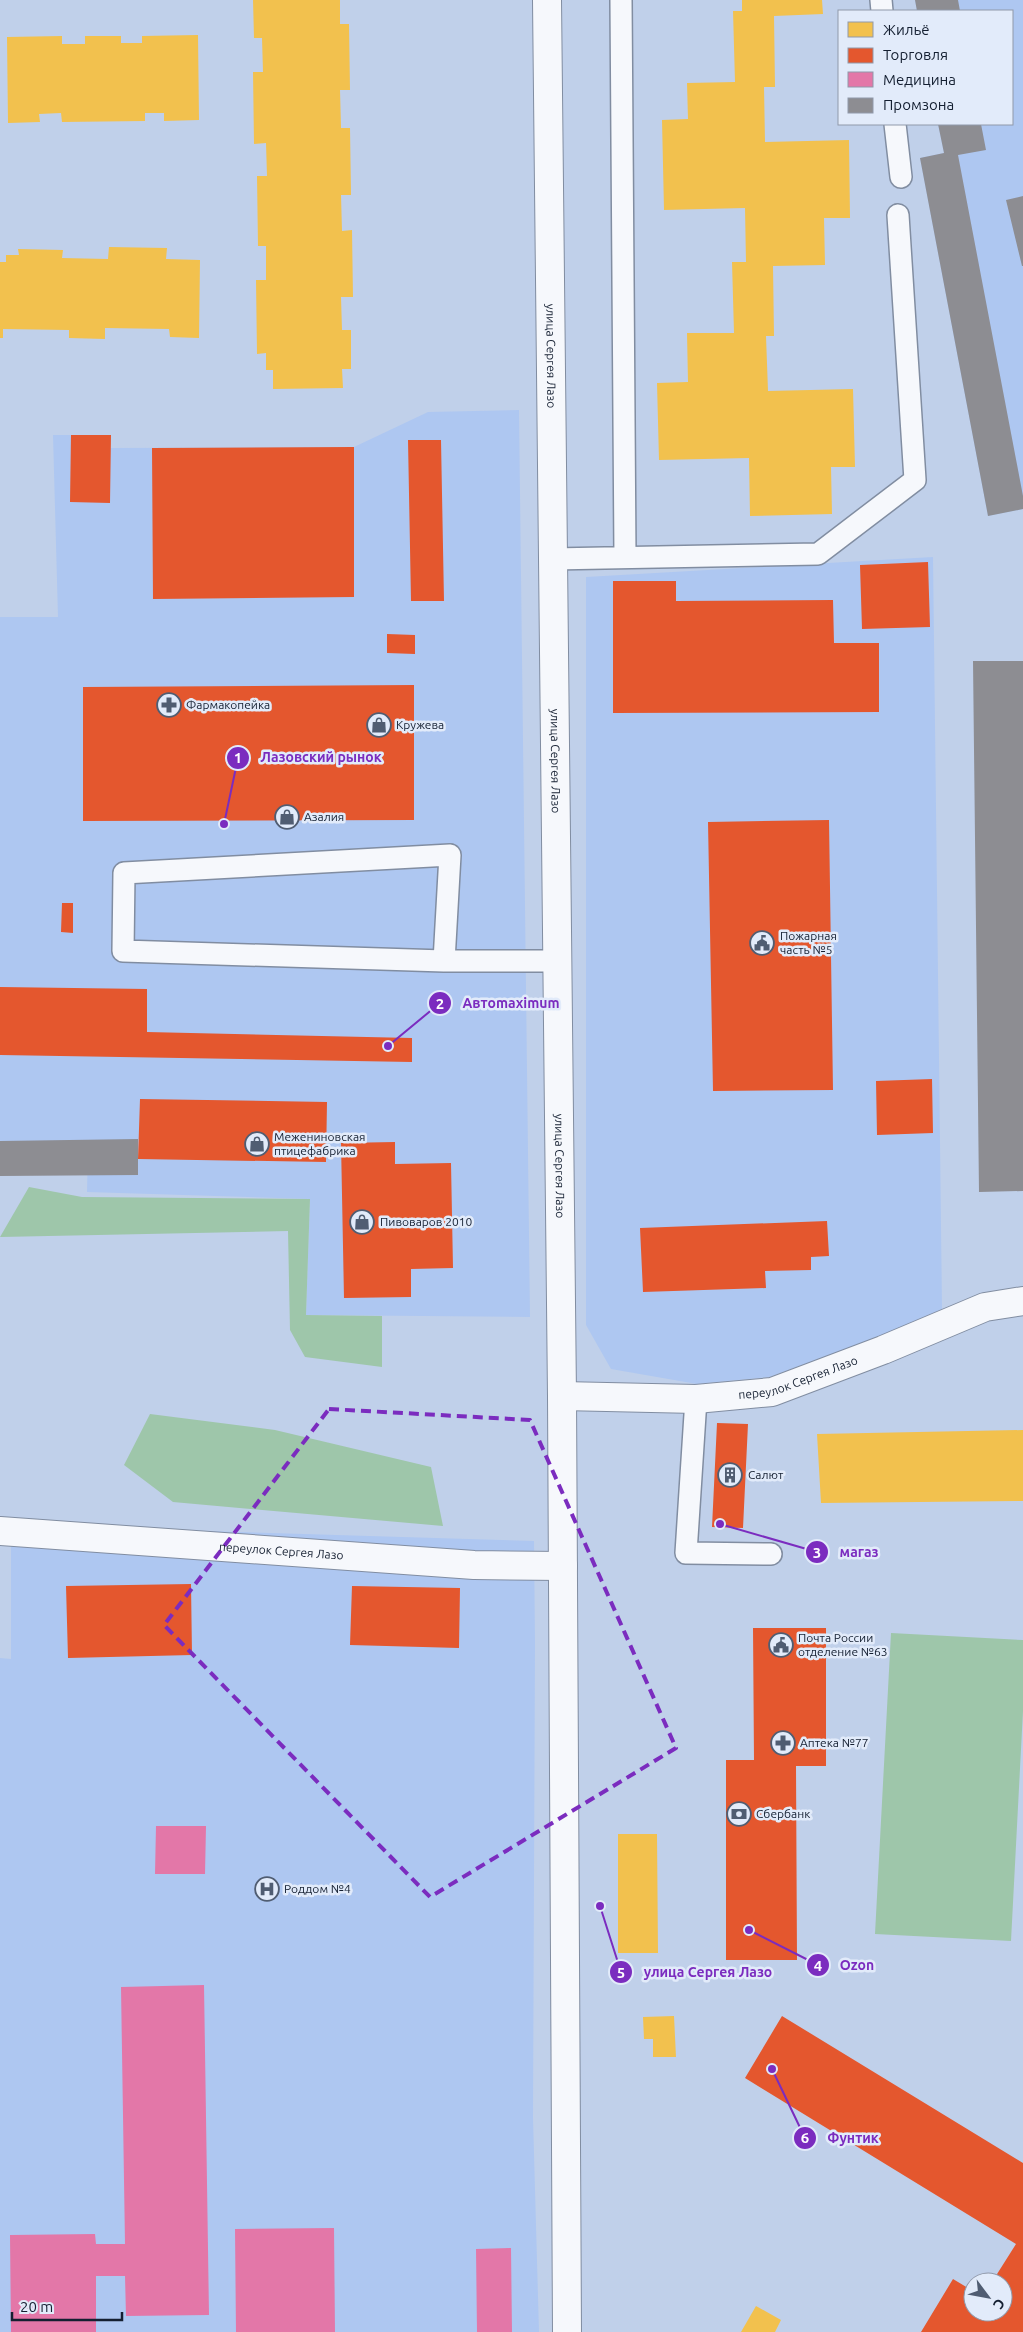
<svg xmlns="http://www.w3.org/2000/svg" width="1023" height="2332" font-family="Ubuntu,sans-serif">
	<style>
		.built { fill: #aec7f1 }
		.green { fill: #9ec6aa }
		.homes { fill: #f2c14e }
		.shops { fill: #e4572e }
		.health { fill: #e377a8 }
		.industry { fill: #8d8d92 }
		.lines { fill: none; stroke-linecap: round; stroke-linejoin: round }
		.lane-casing { stroke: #818da1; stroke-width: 24 }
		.street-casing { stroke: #818da1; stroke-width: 30 }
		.secondary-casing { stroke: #818da1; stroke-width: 30 }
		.lane { stroke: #f6f8fc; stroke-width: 21 }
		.street { stroke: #f6f8fc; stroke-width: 28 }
		.secondary { stroke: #f6f8fc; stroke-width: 28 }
		.marked { fill: none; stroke: #7b2cbf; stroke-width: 4; stroke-dasharray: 10 6; stroke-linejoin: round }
		.labels { text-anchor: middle; stroke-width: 5; stroke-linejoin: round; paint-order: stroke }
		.street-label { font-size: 12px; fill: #141f31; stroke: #e2ebfa }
		.poi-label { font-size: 12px; fill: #141f31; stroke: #e2ebfa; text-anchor: start }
		.leader { fill: none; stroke: #7b2cbf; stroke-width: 2 }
		.callout-dot { fill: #7b2cbf; stroke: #e2ebfa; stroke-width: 2 }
		.mark-label { font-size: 15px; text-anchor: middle; font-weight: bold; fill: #fff }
		.callout-label { font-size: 14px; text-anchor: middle; font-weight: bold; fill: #7b2cbf; stroke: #e2ebfa; stroke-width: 5; stroke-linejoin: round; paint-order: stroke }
	</style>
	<rect width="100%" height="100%" fill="#c0d0ea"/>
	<path class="built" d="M 915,0 L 1023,0 L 1023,509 L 988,516 L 920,158 L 944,153 L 938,124 L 1012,124 L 1012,11 L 917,11 Z
		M 519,410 L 530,1317 L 306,1315 L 310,1199 L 87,1192 L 88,1149 L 0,1146 L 0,617 L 58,617 L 53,435 L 111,435 L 111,448 L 354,447 L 428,412 Z
		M 933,557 L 942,1309 L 877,1338 L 769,1377 L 697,1384 L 611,1369 L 586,1325 L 586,577 Z
		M 11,1525 L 534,1541 L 535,1644 L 533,2118 L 539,2332 L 0,2332 L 0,1658 L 11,1659 Z"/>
	<path class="green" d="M 29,1187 L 82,1197 L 310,1199 L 306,1315 L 382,1316 L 382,1367 L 305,1357 L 290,1330 L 288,1231 L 0,1237 Z
		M 150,1414 L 275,1430 L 431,1467 L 443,1526 L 173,1502 L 124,1465 Z
		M 891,1633 L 1023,1640 L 1023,1711 L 1011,1941 L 875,1934 Z"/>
	<path class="homes" d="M 253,0 L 340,0 L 340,24 L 349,24 L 350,90 L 340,90 L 341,128 L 350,128 L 351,195 L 341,195 L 342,231 L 352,230 L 353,297 L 341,297 L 342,330 L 351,330 L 351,369 L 342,369 L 343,388 L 273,389 L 273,370 L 266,370 L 266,353 L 257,354 L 256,280 L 266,280 L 266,246 L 258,246 L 257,176 L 267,176 L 266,143 L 254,144 L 253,72 L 263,72 L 262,38 L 254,38 Z
		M 742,0 L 822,0 L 823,14 L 774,16 L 775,87 L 764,87 L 765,142 L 849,140 L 850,218 L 824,218 L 825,265 L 773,266 L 774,336 L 766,336 L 768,391 L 853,389 L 855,467 L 831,467 L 832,514 L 750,516 L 749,458 L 659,460 L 657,383 L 688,382 L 687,333 L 734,333 L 732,262 L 746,262 L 745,208 L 664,210 L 662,120 L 688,119 L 687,83 L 735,82 L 733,11 L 742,11 Z
		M 198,35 L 199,120 L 164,121 L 164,113 L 145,113 L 145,121 L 62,122 L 61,113 L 39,114 L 40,122 L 8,123 L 7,37 L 62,36 L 62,44 L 85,44 L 85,36 L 121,36 L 121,43 L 142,43 L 142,36 Z
		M 109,247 L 167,248 L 166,259 L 200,260 L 199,338 L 170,337 L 169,329 L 105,328 L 105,339 L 69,338 L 69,330 L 3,329 L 3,338 L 0,338 L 0,262 L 6,262 L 6,255 L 19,255 L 18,249 L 63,250 L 62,258 L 108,259 Z
		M 1023,1430 L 1023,1501 L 821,1503 L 817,1434 Z
		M 618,1834 L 657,1834 L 658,1953 L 618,1953 Z
		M 674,2016 L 676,2057 L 653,2057 L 653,2039 L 644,2039 L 643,2017 Z
		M 756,2306 L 781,2320 L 775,2332 L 741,2332 Z"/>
	<path class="shops" d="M 71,435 L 111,435 L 110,503 L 70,502 Z
		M 408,440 L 441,440 L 444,601 L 411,601 Z
		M 354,447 L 354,597 L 153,599 L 152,448 Z
		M 928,562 L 930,627 L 862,629 L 860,565 Z
		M 613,581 L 676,581 L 676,601 L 833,600 L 834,643 L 879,643 L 879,712 L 613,713 Z
		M 387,634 L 415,635 L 415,654 L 387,653 Z
		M 414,685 L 414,820 L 83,821 L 83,687 Z
		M 829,820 L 833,1090 L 713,1091 L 708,822 Z
		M 62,903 L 73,903 L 73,933 L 61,932 Z
		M 0,987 L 147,989 L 147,1032 L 412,1038 L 412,1062 L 0,1055 Z
		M 932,1079 L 933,1133 L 877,1135 L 876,1081 Z
		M 140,1099 L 327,1102 L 326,1162 L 138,1159 Z
		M 395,1142 L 395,1164 L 451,1163 L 453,1268 L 411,1269 L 411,1297 L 344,1298 L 341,1143 Z
		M 827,1221 L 829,1256 L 811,1257 L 811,1270 L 765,1271 L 766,1288 L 643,1292 L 640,1228 Z
		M 717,1423 L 748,1424 L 743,1528 L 712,1527 Z
		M 191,1584 L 192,1655 L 68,1658 L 66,1586 Z
		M 352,1586 L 460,1588 L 459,1648 L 350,1645 Z
		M 753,1628 L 826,1628 L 826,1766 L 796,1766 L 797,1960 L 726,1960 L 726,1760 L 754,1760 Z
		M 782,2016 L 1023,2163 L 1023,2332 L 921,2332 L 953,2279 L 973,2291 L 973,2312 L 1003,2312 L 1003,2282 L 992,2282 L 1016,2244 L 745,2078 Z"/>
	<path class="health" d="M 156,1826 L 206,1826 L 205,1874 L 155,1874 Z
		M 204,1985 L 209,2315 L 126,2316 L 125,2276 L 96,2276 L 96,2332 L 11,2332 L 10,2235 L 95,2234 L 96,2244 L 125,2244 L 121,1987 Z
		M 334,2228 L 335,2332 L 236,2332 L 235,2229 Z
		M 511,2248 L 512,2332 L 477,2332 L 476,2249 Z"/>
	<path class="industry" d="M 915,0 L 958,0 L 960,11 L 917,11 Z
		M 938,124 L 981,124 L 986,150 L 958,155 L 1023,496 L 1023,509 L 988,516 L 920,158 L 944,153 Z
		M 1023,196 L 1023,266 L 1022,266 L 1006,200 Z
		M 973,661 L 1023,661 L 1023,1191 L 979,1192 Z
		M 138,1139 L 138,1175 L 0,1176 L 0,1141 Z"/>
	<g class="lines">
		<g class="lane-casing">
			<path id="lane" d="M 621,0 L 625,557
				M 881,0 L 882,11
				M 895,124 L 901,177
				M 552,559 L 818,554 L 915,480 L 898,215
				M 444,961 L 450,855 L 124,873 L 123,951 L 444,961 L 556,961
				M 696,1399 L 686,1553 L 771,1554"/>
		</g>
		<g class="street-casing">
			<g id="street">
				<path id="s1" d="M 562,1396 L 696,1399 L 772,1392 L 883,1350 L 985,1307 L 1023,1301"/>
				<path id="s2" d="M 0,1531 L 474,1565 L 563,1566"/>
			</g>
		</g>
		<g class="secondary-casing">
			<g id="secondary">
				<path id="s3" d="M 547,0 L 562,1396 L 567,2332"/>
			</g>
		</g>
		<use href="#lane" class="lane"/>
		<use href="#street" class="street"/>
		<use href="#secondary" class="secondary"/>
	</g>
	<path class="marked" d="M 329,1409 L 530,1420 L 676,1748 L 430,1897 L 164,1625 Z"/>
	<defs>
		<g id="pharmacy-ring" transform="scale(1.25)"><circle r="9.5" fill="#e2ebfa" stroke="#505d72" stroke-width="1.5"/><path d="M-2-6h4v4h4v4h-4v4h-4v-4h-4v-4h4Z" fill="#505d72"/></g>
		<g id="shop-ring" transform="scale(1.25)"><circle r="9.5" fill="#e2ebfa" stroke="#505d72" stroke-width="1.5"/><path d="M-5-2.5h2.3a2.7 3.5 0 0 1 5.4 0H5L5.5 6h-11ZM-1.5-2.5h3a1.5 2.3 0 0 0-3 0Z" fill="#505d72"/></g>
		<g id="civic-ring" transform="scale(1.25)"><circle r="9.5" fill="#e2ebfa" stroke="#505d72" stroke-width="1.5"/><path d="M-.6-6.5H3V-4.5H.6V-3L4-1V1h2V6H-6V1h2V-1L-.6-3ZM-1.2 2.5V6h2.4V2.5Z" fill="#505d72"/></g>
		<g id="building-ring" transform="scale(1.25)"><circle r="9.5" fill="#e2ebfa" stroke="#505d72" stroke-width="1.5"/><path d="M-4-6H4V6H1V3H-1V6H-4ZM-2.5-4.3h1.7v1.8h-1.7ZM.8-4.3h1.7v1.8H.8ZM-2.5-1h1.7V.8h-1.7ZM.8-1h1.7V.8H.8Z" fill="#505d72"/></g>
		<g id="bank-ring" transform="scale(1.25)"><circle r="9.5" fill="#e2ebfa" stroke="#505d72" stroke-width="1.5"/><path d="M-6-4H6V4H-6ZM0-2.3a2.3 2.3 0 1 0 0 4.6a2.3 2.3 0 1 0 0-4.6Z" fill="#505d72"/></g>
		<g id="hospital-ring" transform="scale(1.25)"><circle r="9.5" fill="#e2ebfa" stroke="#505d72" stroke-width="1.5"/><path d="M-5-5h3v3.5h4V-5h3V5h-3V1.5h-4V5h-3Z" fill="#505d72"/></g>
	</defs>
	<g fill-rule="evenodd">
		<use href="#pharmacy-ring" x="169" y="705"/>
		<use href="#shop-ring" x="379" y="725"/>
		<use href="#shop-ring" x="287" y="817"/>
		<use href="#civic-ring" x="762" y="943"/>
		<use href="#shop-ring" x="257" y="1144"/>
		<use href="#shop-ring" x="362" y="1222"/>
		<use href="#building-ring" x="730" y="1475"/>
		<use href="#civic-ring" x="781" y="1645"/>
		<use href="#pharmacy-ring" x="783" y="1743"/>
		<use href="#bank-ring" x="739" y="1814"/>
		<use href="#hospital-ring" x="267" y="1889"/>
	</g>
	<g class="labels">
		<g class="street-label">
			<text dy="4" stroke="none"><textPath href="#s3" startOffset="356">улица Сергея Лазо</textPath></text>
			<text dy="4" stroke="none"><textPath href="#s3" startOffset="761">улица Сергея Лазо</textPath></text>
			<text dy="4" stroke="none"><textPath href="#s3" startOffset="1166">улица Сергея Лазо</textPath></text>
			<text dy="4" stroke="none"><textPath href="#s1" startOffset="239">переулок Сергея Лазо</textPath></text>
			<text dy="4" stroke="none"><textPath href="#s2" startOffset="282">переулок Сергея Лазо</textPath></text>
		</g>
		<g class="poi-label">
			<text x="186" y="709">Фармакопейка</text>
			<text x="396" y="729">Кружева</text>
			<text x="304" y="821">Азалия</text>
			<text x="780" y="940">Пожарная<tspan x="780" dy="14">часть №5</tspan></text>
			<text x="274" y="1141">Межениновская<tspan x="274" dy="14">птицефабрика</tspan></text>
			<text x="380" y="1226">Пивоваров 2010</text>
			<text x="748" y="1479">Салют</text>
			<text x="798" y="1642">Почта России<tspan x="798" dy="14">отделение №63</tspan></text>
			<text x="800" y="1747">Аптека №77</text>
			<text x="756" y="1818">Сбербанк</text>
			<text x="284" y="1893">Роддом №4</text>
		</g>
	</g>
	<path class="leader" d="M224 824L238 758M388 1046L440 1003M720 1524L817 1552M749 1930L818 1965M600 1906L621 1972M772 2069L805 2138"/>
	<g class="callout-dot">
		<circle cx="224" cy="824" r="5"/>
		<circle cx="388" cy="1046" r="5"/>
		<circle cx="720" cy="1524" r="5"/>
		<circle cx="749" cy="1930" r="5"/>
		<circle cx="600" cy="1906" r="5"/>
		<circle cx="772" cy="2069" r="5"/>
		<circle cx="238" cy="758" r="12"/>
		<circle cx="440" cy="1003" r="12"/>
		<circle cx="817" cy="1552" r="12"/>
		<circle cx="818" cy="1965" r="12"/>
		<circle cx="621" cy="1972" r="12"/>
		<circle cx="805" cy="2138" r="12"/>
	</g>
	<g class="mark-label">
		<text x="238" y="763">1</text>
		<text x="440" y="1009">2</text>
		<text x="817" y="1558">3</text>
		<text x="818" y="1971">4</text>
		<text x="621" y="1978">5</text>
		<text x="805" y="2143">6</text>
	</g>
	<g class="callout-label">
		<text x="321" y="762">Лазовский рынок</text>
		<text x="511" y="1008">Автоmaximum</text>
		<text x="859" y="1557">магаз</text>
		<text x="857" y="1970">Ozon</text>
		<text x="708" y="1977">улица Сергея Лазо</text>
		<text x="853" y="2143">Фунтик</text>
	</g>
	<rect x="838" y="10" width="175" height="115" fill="#e2ebfa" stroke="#9099aa"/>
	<rect x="848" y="22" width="25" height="15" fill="#f2c14e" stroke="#9099aa"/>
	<text x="883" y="35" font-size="15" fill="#141f31">Жильё</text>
	<rect x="848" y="48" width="25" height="15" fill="#e4572e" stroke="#9099aa"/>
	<text x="883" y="60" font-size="15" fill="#141f31">Торговля</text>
	<rect x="848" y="72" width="25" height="15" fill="#e377a8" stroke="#9099aa"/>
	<text x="883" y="85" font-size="15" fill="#141f31">Медицина</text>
	<rect x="848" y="98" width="25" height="15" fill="#8d8d92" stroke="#9099aa"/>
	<text x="883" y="110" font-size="15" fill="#141f31">Промзона</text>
	<g transform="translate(988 2297) rotate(122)"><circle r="24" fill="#e2ebfa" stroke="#9099aa"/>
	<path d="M0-4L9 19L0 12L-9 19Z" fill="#505d72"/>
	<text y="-8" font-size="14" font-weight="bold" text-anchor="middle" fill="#141f31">С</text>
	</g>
	<path d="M12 2312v8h110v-8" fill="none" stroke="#141f31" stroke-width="2.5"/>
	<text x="20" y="2312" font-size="15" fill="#141f31" stroke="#e2ebfa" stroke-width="4" paint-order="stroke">20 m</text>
</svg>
